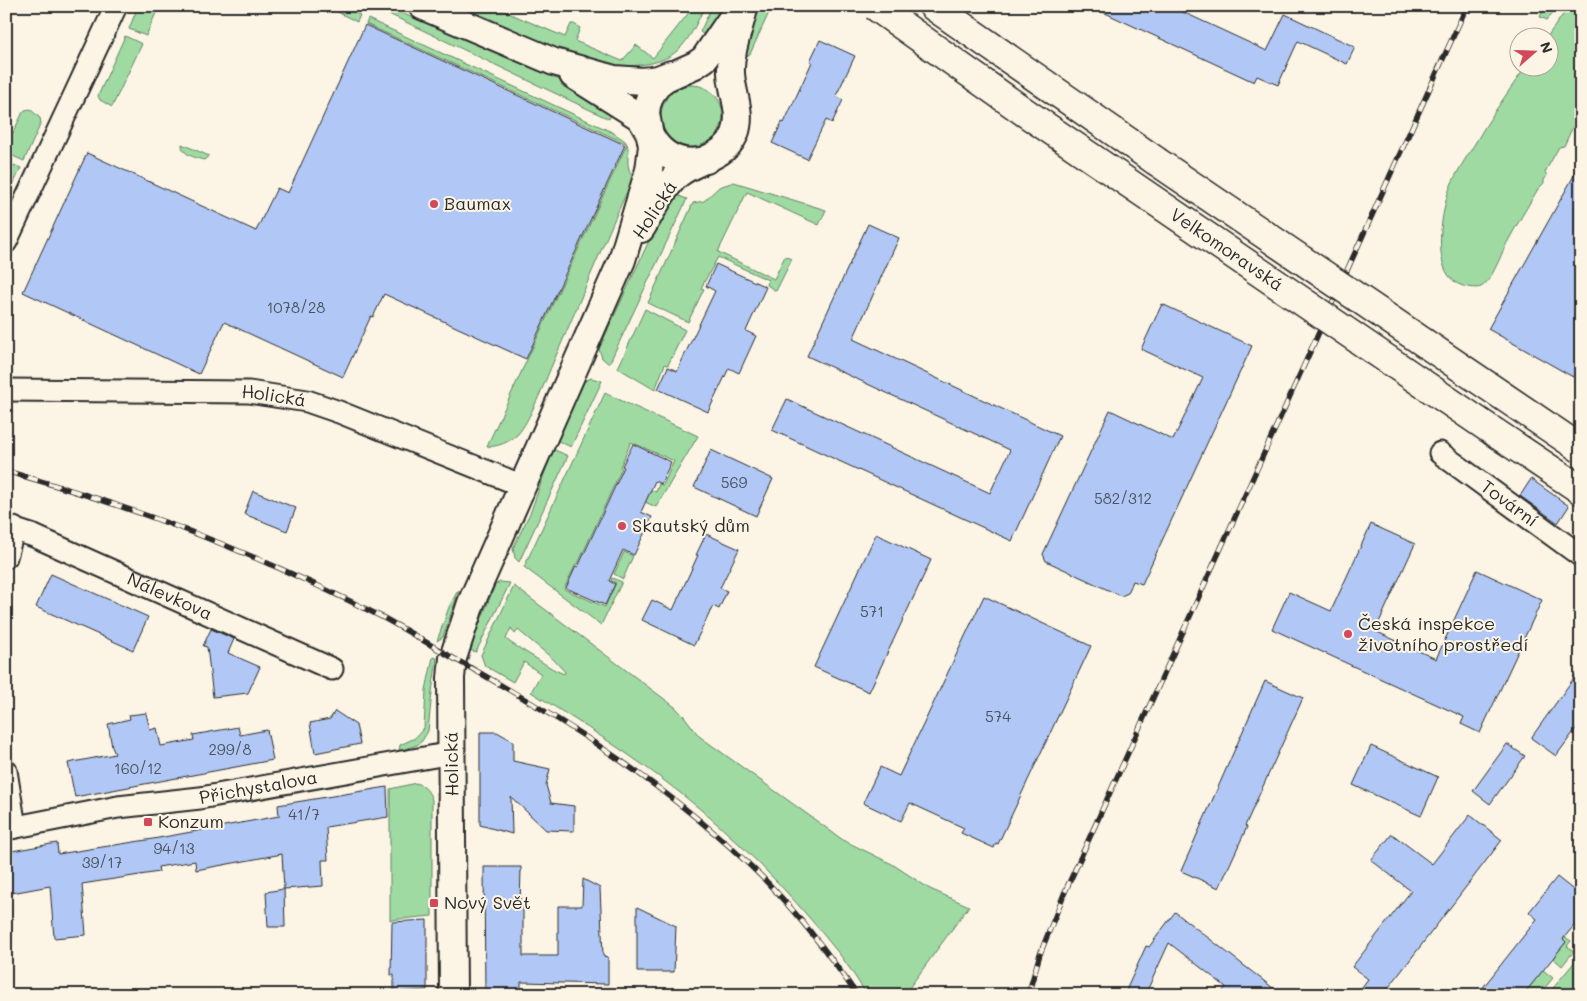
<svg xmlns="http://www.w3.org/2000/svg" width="1587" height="1001" font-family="Mali,sans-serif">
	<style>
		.green { fill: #9edaa1; stroke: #648266; fill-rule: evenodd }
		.building { fill: #b1c8f6; stroke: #2b2b2b }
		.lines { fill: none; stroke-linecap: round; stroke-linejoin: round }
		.minor-casing { stroke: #2b2b2b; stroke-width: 25 }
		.tertiary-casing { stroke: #2b2b2b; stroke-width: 30 }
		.primary-casing { stroke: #2b2b2b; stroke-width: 31 }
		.minor { stroke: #fcf5e5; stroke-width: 21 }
		.tertiary { stroke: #fcf5e5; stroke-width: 26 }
		.primary { stroke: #fcf5e5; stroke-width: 28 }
		.rail-casing { stroke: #2b2b2b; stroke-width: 5.5 }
		.rail { stroke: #fcf5e5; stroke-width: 4; stroke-dasharray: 11; stroke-linecap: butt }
		.primary-bridge-casing { stroke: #2b2b2b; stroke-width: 31; stroke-linecap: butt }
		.primary-bridge { stroke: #fcf5e5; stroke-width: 28 }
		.poi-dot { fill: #d1495b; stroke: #fcf5e5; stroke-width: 2 }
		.labels { text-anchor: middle; stroke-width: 4; stroke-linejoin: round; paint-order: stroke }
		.number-label { font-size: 15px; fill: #4c525e }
		.poi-label { font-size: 18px; fill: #2b2b2b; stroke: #fcf5e5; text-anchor: start }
		.street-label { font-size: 18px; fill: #2b2b2b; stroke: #fcf5e5 }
	</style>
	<rect width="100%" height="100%" fill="#fcf5e5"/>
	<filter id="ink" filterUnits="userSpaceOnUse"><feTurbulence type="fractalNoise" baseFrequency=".02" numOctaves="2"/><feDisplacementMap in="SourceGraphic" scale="10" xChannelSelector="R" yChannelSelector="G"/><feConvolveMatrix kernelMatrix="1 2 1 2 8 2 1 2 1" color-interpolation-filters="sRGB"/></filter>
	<g filter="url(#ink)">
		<path class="green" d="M 138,6 L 159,6 L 146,36 L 129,29 Z
			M 326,6 L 341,6 L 360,15 L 357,22 Z
			M 372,6 L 385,6 L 555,78 L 589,94 L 614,109 L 609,119 Z
			M 455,6 L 492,6 L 565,37 L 571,24 L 574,24 L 580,28 L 575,41 L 622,61 L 636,45 L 653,58 L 694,6 L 705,6 C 686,46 678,63 629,66 L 627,73 L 605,68 Z
			M 712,6 L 728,6 L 710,39 L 700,32 Z
			M 758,6 L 772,6 L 750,54 L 745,57 L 744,36 Z
			M 1545,6 L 1558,6 L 1547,20 L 1540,17 Z
			M 1569,6 L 1581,6 L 1581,115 L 1575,122 L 1564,146 L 1559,147 L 1545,172 L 1547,176 L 1544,180 L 1544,183 L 1538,189 C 1528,206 1517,224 1508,241 C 1501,253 1493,280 1481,287 C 1477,289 1467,287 1463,286 C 1430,276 1441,217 1448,193 C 1453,178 1462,164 1471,150 C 1488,121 1506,94 1525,68 L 1550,68 L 1550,38 L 1547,37 Z
			M 368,19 L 614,133 C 617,136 622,138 625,141 C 633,150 622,167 634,176 C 605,238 580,302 552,365 C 545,382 529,422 518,434 C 511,441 497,448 487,446 L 627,144 L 366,24 Z
			M 125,36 L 142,44 L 112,107 L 100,100 L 98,96 Z
			M661 116a31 31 0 1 1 62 0a31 31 0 1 1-62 0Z
			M 30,109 L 40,118 L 41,123 L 24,161 L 6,153 L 6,147 L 23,112 L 25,110 Z
			M 182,144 L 209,156 L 204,160 C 195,158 181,154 182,144 Z
			M 14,165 L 21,168 L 6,200 L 6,181 Z
			M 734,182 L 826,210 L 819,225 L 747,192 L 718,252 L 774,279 L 785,256 L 792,259 L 776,291 L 767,285 L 768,280 L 718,257 L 701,288 L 704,289 L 688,322 L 648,303 L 693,203 L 704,201 L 719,187 Z
			M 671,193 L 687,199 L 609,364 L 602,358 L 599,349 Z
			M 645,309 L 685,330 L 668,365 L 665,364 L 655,390 L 618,368 Z
			M 591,378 L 602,381 L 571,447 L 556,440 L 583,382 Z
			M 605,393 L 698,436 L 656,507 L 645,502 L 651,490 L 656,492 L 659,484 L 663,485 L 674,461 L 631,442 L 620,467 L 622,468 L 578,564 L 576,564 L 564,589 L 605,607 L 616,583 L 611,581 L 612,578 L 622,582 L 601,625 L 524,567 Z
			M 553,449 L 568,456 L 519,562 L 515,558 L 513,548 L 531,511 Z
			M 624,552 L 633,556 L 623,579 L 614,574 Z
			M 500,582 L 510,583 L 476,652 L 469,650 L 495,585 Z
			M 514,586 L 675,707 L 684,716 L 699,736 L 843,840 L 892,864 L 930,889 L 969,906 L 904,995 L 867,995 C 856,978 845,960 832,945 C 787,889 735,836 679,792 C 632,755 581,723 531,692 L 541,674 L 524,662 L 513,682 L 485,666 L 481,655 ZM 511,628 L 515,634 L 518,630 L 553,659 L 565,672 L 564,674 L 553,669 L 511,643 L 506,639 Z
			M 459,591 L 443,637 L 437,641 L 449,607 L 457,592 Z
			M 433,657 L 437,658 L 432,692 L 428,731 L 422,741 L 417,745 L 399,751 L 400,745 L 415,738 L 424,728 L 426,690 Z
			M 416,783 C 425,786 429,791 432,800 L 432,916 L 390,920 L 390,789 Z
			M 1565,937 L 1571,941 L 1567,946 L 1574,951 L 1562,966 L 1553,958 L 1566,942 L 1563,939 Z
			M 1581,954 L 1581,993 L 1579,995 L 1552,995 L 1549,993 Z
			M 1543,970 L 1553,978 L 1539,995 L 1523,995 Z"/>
		<path class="building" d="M 1090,6 L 1170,6 L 1267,51 L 1285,14 L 1355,47 L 1347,64 L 1298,41 L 1278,85 L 1257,76 L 1254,82 Z
			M 365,25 L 625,145 L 526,359 L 384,294 L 373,317 L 371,316 L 343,377 L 224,322 L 199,374 L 23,292 L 87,153 L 256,231 L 277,188 L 288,193 Z
			M 820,40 L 855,56 L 836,96 L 843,100 L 832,123 L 826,120 L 807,159 L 772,143 L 782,122 L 784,123 L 812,62 L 810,61 Z
			M 1581,163 L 1581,363 L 1573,377 L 1488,329 Z
			M 868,224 L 899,238 L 853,339 L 1060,436 L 1012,541 L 772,430 L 787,399 L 990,493 L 1010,450 L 807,356 Z
			M 716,264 L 766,287 L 746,331 L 756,336 L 739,373 L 729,368 L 708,412 L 658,389 L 668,367 L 677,371 L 715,291 L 706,286 Z
			M 1162,304 L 1252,346 L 1142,584 L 1133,581 L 1128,593 L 1121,596 L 1046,561 L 1043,554 L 1110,410 L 1173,440 L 1203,378 L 1141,349 Z
			M 633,444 L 671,462 L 661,484 L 655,481 L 641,512 L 652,517 L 634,555 L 623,550 L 609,581 L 615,584 L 605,605 L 566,588 L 576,566 L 578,567 L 624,467 L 622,466 Z
			M 711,450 L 773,479 L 756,516 L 694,487 Z
			M 1531,479 L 1569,506 L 1558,523 L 1520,496 Z
			M 253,491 L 296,508 L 287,531 L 244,514 Z
			M 1371,524 L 1415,544 L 1375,631 L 1436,659 L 1477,570 L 1542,600 L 1480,733 L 1461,724 L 1464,717 L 1272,629 L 1289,592 L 1331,611 Z
			M 706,534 L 739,549 L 720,588 L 727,591 L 719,609 L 713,606 L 694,645 L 642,620 L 652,600 L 673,610 L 698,555 L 696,555 Z
			M 876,534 L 931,560 L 869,692 L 814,667 Z
			M 51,574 L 148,617 L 133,650 L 36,607 Z
			M 984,596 L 1091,646 L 998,844 L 996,843 L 994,848 L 961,833 L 964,828 L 910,803 L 901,821 L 863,803 L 880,767 L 899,776 Z
			M 211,629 L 234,639 L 228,653 L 260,667 L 248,693 L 213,697 L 207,647 L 203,646 Z
			M 1581,668 L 1581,722 L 1556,756 L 1531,738 Z
			M 1265,681 L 1303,698 L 1245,826 L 1247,827 L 1219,888 L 1181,871 Z
			M 335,711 L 356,725 L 360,744 L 315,753 L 310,723 L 330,719 Z
			M 146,713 L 150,730 L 157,728 L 161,746 L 194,740 L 193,735 L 238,727 L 240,735 L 267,730 L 273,760 L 75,797 L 68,763 L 115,754 L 112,747 L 108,724 L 130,719 L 129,715 Z
			M 480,732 L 497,732 L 513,741 L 513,761 L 550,769 L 546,785 L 551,803 L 574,806 L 574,831 L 546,830 L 511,797 L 512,834 L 480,825 Z
			M 1507,744 L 1525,756 L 1490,804 L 1473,791 Z
			M 1371,746 L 1438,777 L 1421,816 L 1353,785 Z
			M 387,787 L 388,817 L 326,827 L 328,860 L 322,860 L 323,886 L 284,889 L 282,854 L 196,870 L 195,861 L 158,867 L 159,872 L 82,884 L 86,935 L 54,938 L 50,886 L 6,894 L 6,852 L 57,843 L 58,854 L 153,839 L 279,816 L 278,805 Z
			M 1470,815 L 1502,840 L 1383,995 L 1356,995 L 1368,979 L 1352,967 L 1411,891 L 1371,860 L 1392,834 L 1432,864 Z
			M 484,867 L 521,867 L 520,906 L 523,906 L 523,956 L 558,956 L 558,906 L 582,906 L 583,879 L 600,888 L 603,956 L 608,957 L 608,984 L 521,982 L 521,995 L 485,995 Z
			M 1557,877 L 1581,896 L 1581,917 L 1563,939 L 1566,942 L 1523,995 L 1477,995 L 1537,919 L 1529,912 Z
			M 284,889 L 285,927 L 268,927 L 266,892 Z
			M 637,907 L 676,926 L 674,972 L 637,972 Z
			M 1175,912 L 1282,995 L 1220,995 L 1226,987 L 1169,943 L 1145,995 L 1124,995 L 1146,946 L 1149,947 Z
			M 427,920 L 427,990 L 394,992 L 394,975 L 391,975 L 392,922 Z"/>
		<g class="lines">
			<g class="minor-casing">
				<g id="minor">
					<path d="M 6,242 L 116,6"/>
					<path id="s1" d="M 6,390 L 249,392 L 307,401 L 339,412 L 523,486"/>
					<path id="s2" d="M 1440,453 L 1581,556"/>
					<path id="s3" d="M 6,527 L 34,536 L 332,669"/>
					<path d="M 6,557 L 14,528"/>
					<path d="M 6,771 L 15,827"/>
					<path id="s4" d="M 6,829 L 118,807 L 200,798 L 452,753"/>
				</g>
			</g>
			<g class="tertiary-casing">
				<path id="tertiary" d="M 422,6 L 554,62 L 614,79 L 643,81 L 658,79 L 671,74
					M 573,75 L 638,116 C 645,123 648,131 653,140 C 665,159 684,165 706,160
					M 641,229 C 652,212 662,189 677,175 C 696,159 724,159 735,134 C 743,113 732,94 731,73 C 730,53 738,32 743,13
					M 453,995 L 451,678 L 453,658 L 471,603 L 622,260 L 649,170 L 652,146 L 646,114 L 647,105 L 651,94 L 659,83 L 666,78 L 695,65 L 704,59 L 740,6"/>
			</g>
			<g class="primary-casing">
				<path id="primary" d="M 933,6 L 1156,161
					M 1494,432 L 1581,490"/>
			</g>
			<use href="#minor" class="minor"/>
			<use href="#tertiary" class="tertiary"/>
			<use href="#primary" class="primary"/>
			<g class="rail-casing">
				<path id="rail" d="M 6,471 C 44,482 82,493 119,506 C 209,536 297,574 382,617 C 406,630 429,644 453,658 C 564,719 674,789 764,879 C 799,915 829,954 857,995
					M 1028,995 L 1040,954 L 1064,894 L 1467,6"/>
			</g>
			<use href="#rail" class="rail"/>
			<g class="primary-bridge-casing">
				<g id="primary-bridge">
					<path id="s5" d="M 875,6 L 1026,113 L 1494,432"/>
					<path d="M 1156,161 L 1581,449"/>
				</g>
			</g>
			<use href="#primary-bridge" class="primary-bridge"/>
		</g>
	</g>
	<g class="poi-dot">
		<circle cx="434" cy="204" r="5"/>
		<circle cx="622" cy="526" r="5"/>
		<circle cx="1348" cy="634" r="5"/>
		<rect x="143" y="817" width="10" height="10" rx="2.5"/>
		<rect x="429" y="898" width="10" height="10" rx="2.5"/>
	</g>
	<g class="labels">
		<g class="number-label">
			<text x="296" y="313">1078/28</text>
			<text x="734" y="488">569</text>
			<text x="1123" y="504">582/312</text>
			<text x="872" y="617">571</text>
			<text x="998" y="722">574</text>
			<text x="230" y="755">299/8</text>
			<text x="138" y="774">160/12</text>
			<text x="304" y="820">41/7</text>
			<text x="174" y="854">94/13</text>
			<text x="102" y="868">39/17</text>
		</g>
		<g class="poi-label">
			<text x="444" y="210">Baumax</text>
			<text x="632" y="532">Skautský dům</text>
			<text x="1358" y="630">Česká inspekce<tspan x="1358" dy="21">životního prostředí</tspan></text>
			<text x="158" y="828">Konzum</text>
			<text x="444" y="909">Nový Svět</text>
		</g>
		<g class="street-label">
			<text transform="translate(655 210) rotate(-57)" y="6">Holická</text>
			<text dy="6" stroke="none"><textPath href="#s5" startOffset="428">Velkomoravská</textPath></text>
			<text dy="6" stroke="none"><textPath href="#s1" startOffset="268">Holická</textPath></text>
			<text dy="6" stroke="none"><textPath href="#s2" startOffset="86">Tovární</textPath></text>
			<text dy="6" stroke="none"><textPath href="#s3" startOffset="178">Nálevkova</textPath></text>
			<text transform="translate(452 764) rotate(-91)" y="6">Holická</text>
			<text dy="6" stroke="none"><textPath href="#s4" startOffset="256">Přichystalova</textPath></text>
		</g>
	</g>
	<rect width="1587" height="1001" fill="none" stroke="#fcf5e5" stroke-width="25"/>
	<rect x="12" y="12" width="1562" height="976" fill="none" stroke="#2b2b2b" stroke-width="2" filter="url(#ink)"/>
	<g transform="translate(1534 52) rotate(70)"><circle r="24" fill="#fcf5e5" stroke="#a8a49b"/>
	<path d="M0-4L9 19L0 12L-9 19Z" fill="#d1495b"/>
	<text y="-8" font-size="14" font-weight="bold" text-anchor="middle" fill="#2b2b2b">N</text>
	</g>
</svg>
